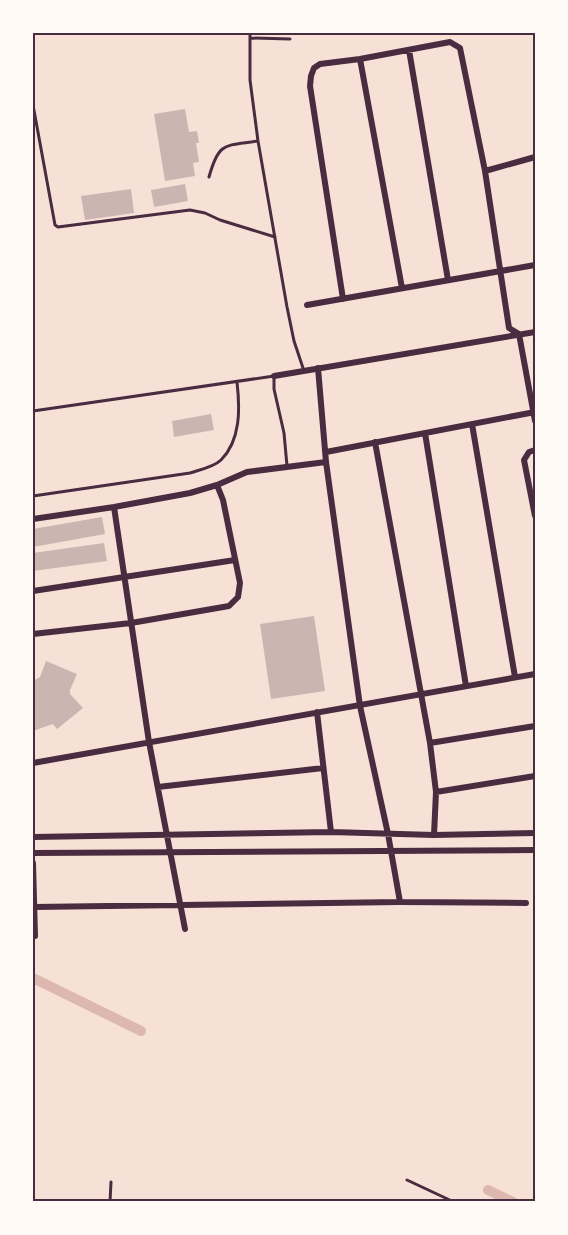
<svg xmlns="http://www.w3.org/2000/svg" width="568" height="1235" font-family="Raleway,sans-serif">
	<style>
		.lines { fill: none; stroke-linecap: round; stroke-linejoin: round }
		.canal { stroke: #dcb8b0; stroke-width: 10 }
		.building { fill: #ccb4b1 }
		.service { stroke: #4a2c40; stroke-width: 3 }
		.minor { stroke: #4a2c40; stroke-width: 6 }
		.neatline { fill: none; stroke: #4a2c40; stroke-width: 2 }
	</style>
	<rect width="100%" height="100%" fill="#f7e1d7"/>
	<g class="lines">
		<path class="canal" d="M 33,978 L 141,1031
			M 488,1190 L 513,1202"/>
	</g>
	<path class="building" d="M 185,109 L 189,132 L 197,131 L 199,143 L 196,143 L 199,162 L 193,163 L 195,176 L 165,181 L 154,114 Z
		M 185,184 L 188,201 L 154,207 L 151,190 Z
		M 131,189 L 134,213 L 85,220 L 81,196 Z
		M 211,414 L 214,430 L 174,437 L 172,421 Z
		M 102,517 L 105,534 L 33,547 L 33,529 Z
		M 104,543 L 107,561 L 33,571 L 33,553 Z
		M 314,616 L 325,691 L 271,699 L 260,624 Z
		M 46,661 L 77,674 L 70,690 L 70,694 L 83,708 L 57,729 L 53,724 L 33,731 L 33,681 L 40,677 Z"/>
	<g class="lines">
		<path class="service" d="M 250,33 L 250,80 L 258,141 L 287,307 L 294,341 L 304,371
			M 250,38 L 290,39
			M 33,105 L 55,225 L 58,227 L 190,210 L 205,213 L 220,220 L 275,237
			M 209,177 C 219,141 225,146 258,141
			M 33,411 L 274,376 L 274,389 L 284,433 L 287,466
			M 33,496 L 190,473 C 199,470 214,467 221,460 C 241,440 240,408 237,382
			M 407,1180 L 454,1202
			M 110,1202 L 111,1182"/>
		<path class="minor" d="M 409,50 L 448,280
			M 360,59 L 402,288
			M 485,171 L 535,157
			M 343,299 L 310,86 L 311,76 L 314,68 L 320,64 L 360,59 L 450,42 L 460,48 L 485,171 L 509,328 L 519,334 L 535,421
			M 307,305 L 535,265
			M 318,368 L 326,462 L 360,706 L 388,834 L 400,902
			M 274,376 L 535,332
			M 472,424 L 515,677
			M 425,433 L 466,686
			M 375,442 L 430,743 L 436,792 L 434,835
			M 535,450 L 529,452 L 524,460 L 535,516
			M 326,452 L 535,412
			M 114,507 L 149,742 L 185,929
			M 33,519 L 114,507 L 190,493 L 217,485 L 247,472 L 326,462
			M 33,591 L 235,560
			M 33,634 L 131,623 L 229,606 L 238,597 L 240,583 L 223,500 L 217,485
			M 317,712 L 331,832
			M 430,743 L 535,726
			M 33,763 L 535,674
			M 158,787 L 323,768
			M 436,792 L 535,776
			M 33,837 L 331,832 L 434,835 L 535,833
			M 33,853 L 535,850
			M 33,863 L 35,936
			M 34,907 L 400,902 L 526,903"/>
	</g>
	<rect width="568" height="1235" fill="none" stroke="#fffaf5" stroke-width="69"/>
	<rect x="34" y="34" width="500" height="1166" class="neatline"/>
</svg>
